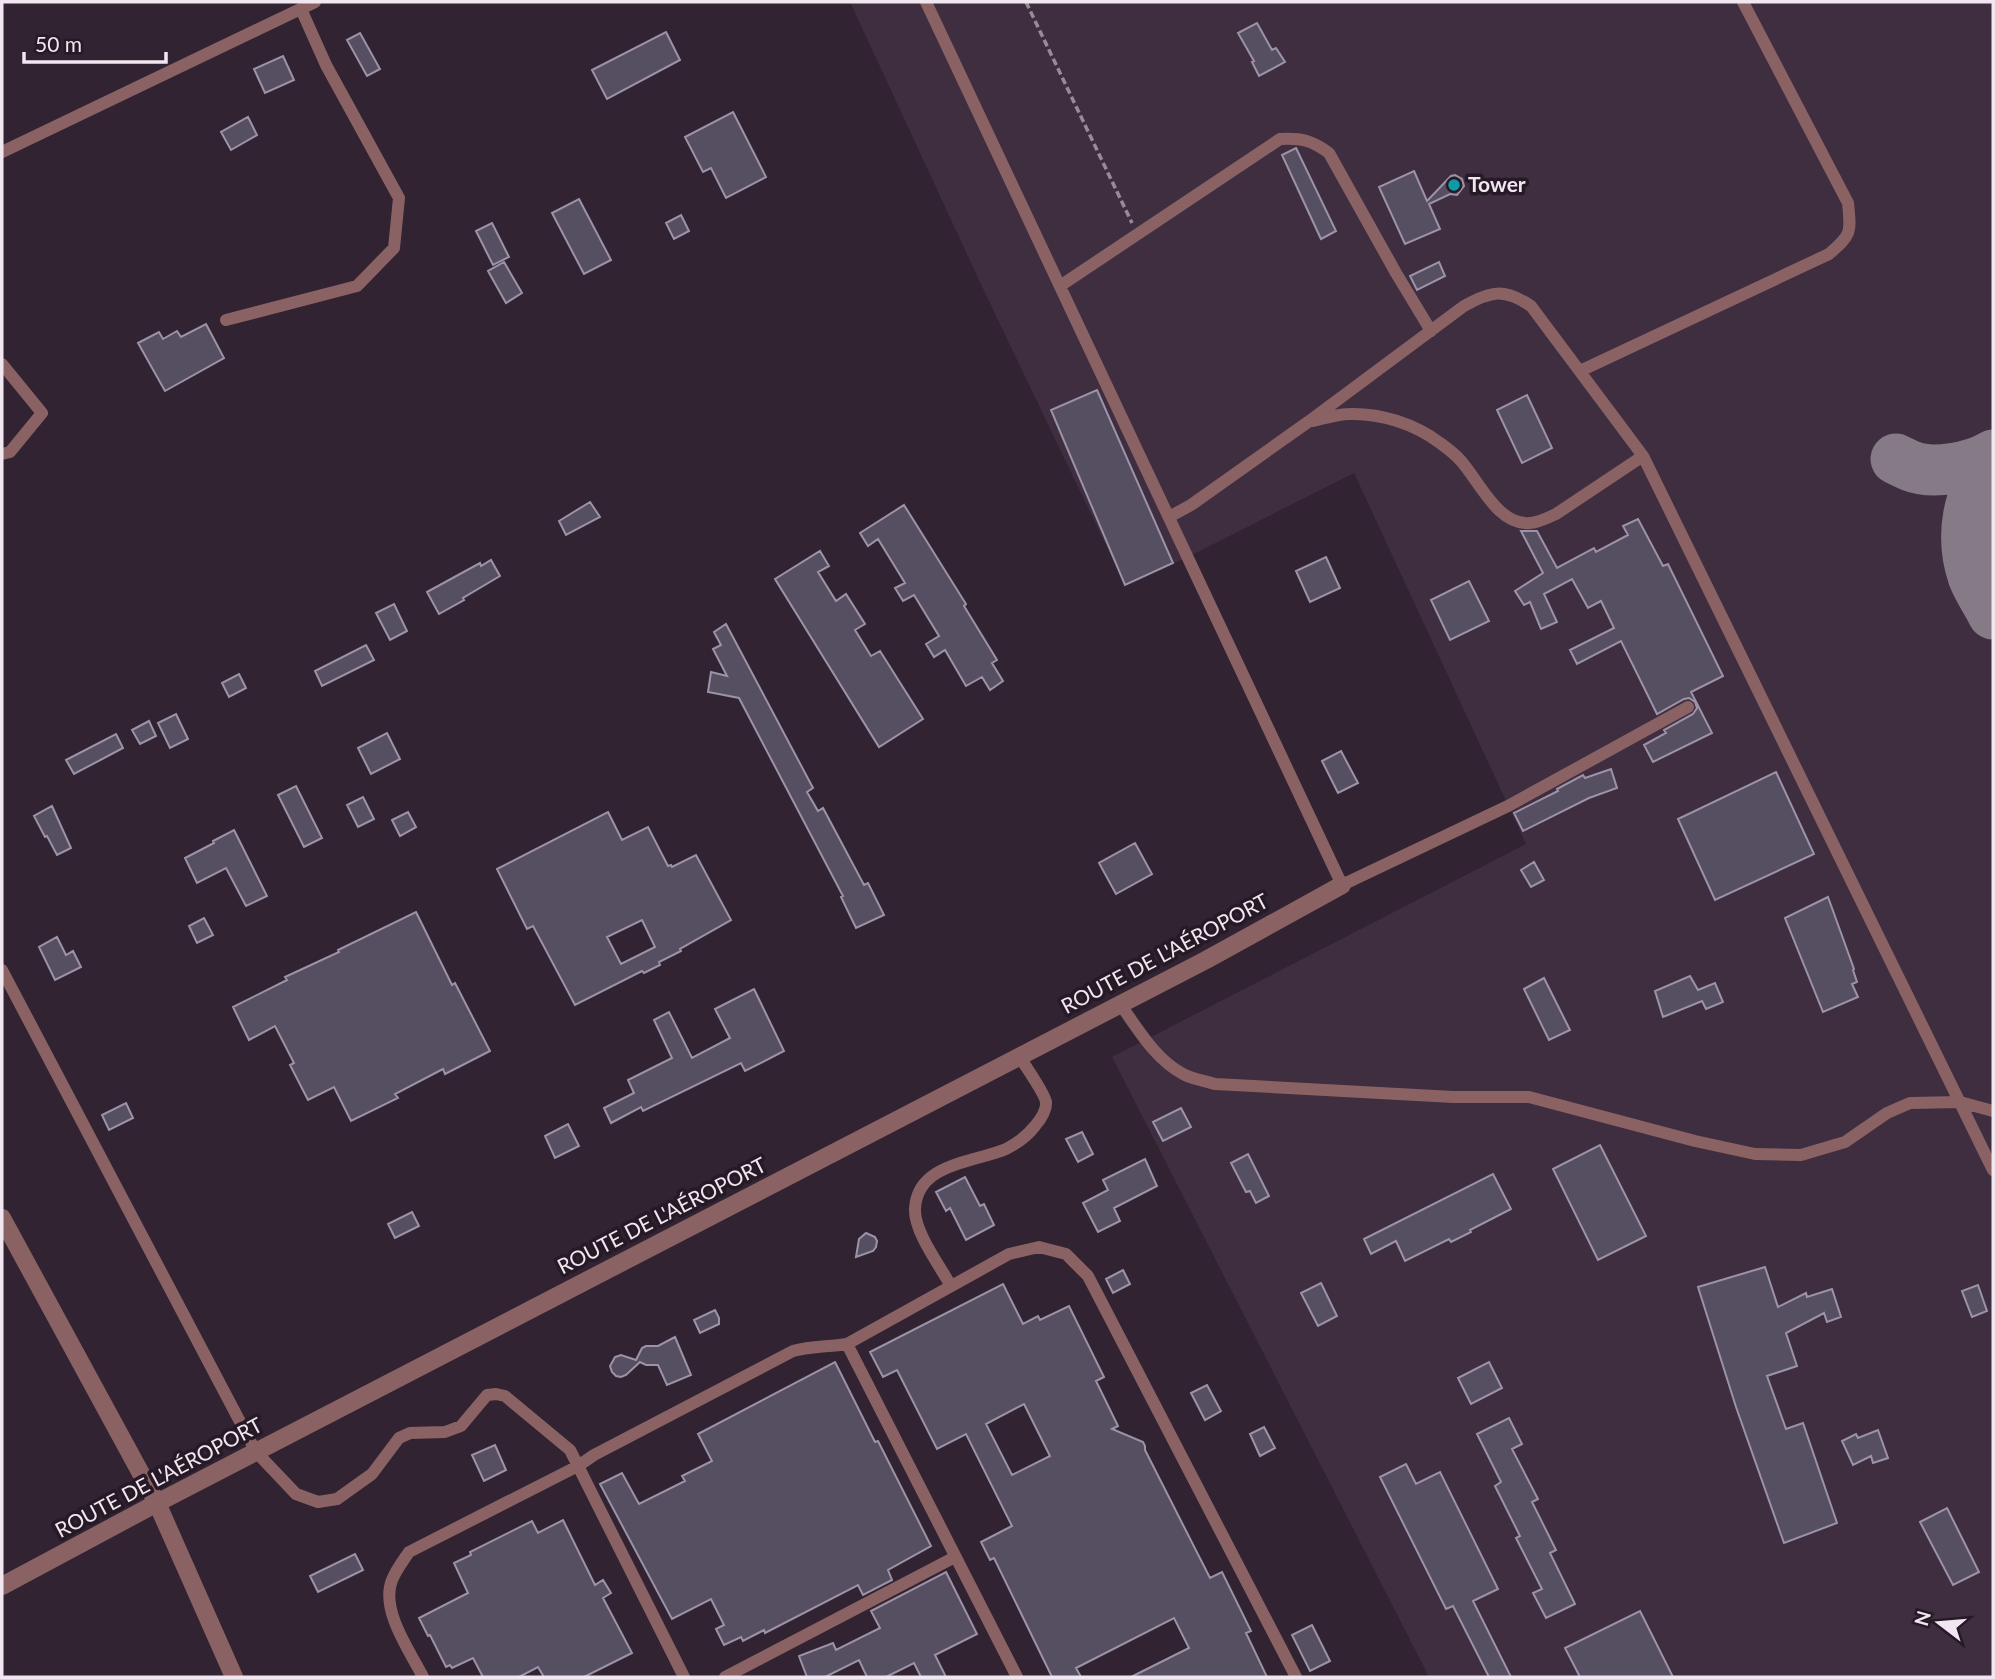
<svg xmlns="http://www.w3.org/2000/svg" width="1995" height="1679" font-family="Lato,sans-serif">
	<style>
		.built { fill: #3f2d40 }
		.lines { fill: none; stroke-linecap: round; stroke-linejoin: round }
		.taxiway { stroke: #867a86; stroke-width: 51 }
		.building { fill: #564e61; stroke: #9c93a8; stroke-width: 2; fill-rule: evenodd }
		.path { stroke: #978b96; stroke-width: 3.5; stroke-dasharray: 7 3.5; stroke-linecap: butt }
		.service { stroke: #8b6264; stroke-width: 12 }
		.minor { stroke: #8b6264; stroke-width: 18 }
		.tertiary { stroke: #8b6264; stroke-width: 18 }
		.culture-dot { fill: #0f9aa8; stroke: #271a27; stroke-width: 2.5 }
		.labels { text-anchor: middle; stroke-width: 7; stroke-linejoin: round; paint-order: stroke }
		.poi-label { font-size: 21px; font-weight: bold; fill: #f1e7f0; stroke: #271a27; text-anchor: start }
		.street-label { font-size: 21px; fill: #f1e7f0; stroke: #271a27 }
	</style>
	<rect width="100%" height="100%" fill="#312331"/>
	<path class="built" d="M 850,2 L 1993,2 L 1993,1677 L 1429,1677 L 1112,1057 L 1526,844 L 1354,473 L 1188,557 L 1125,585 L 985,293 Z"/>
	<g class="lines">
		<path class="taxiway" d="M 1896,459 C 1900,461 1906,464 1911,466 C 1933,475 1973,467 1993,455
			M 1993,463 C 1967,494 1960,537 1973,576 C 1978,589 1987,602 1993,614"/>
	</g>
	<path class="building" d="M 1257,23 L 1272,50 L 1276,48 L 1285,62 L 1259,76 L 1252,62 L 1254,61 L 1238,33 Z
		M 666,32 L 680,60 L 607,99 L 592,70 Z
		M 360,33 L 380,69 L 367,76 L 347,40 Z
		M 283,56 L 294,80 L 265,93 L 254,69 Z
		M 733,112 L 766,177 L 726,198 L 711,168 L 703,172 L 685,137 Z
		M 248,117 L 257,135 L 231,150 L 221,132 Z
		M 1296,148 L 1336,231 L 1321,239 L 1282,155 Z
		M 1414,171 L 1427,201 L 1451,176 L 1455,175 L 1462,179 L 1464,186 L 1457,195 L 1450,194 L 1429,204 L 1440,229 L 1405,244 L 1379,187 Z
		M 579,199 L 611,260 L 584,274 L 552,213 Z
		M 681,215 L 689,231 L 674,239 L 666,223 Z
		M 492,223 L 509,257 L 493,265 L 476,231 Z
		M 504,262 L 522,293 L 506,303 L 488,271 Z
		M 1439,262 L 1445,276 L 1417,290 L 1410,276 Z
		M 206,324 L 224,358 L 165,391 L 138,343 L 159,332 L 163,339 L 177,331 L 181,337 Z
		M 1097,390 L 1173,563 L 1125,585 L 1051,410 Z
		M 1527,395 L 1552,448 L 1522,463 L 1497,410 Z
		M 590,502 L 600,517 L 566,535 L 559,521 Z
		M 904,505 L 966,604 L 964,606 L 997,660 L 992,663 L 1003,681 L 990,690 L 982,677 L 966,686 L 945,650 L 934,657 L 926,644 L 939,636 L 914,595 L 903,601 L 895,588 L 905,583 L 878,539 L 868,546 L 860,533 Z
		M 1638,519 L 1663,566 L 1668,564 L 1723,676 L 1691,692 L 1712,733 L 1653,762 L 1644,745 L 1666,733 L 1664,730 L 1693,714 L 1697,708 L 1695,702 L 1689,698 L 1684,699 L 1657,714 L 1621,641 L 1577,664 L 1570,650 L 1614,628 L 1601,601 L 1588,608 L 1572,579 L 1544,594 L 1557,622 L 1541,629 L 1530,602 L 1524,605 L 1515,591 L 1543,573 L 1521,531 L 1537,531 L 1557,568 L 1594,548 L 1596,552 L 1628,535 L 1623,526 Z
		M 820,551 L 829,566 L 818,572 L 836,601 L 846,594 L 865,624 L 855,630 L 871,656 L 880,651 L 923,719 L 879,747 L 775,579 Z
		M 1326,557 L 1340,588 L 1310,602 L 1296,571 Z
		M 491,560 L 500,576 L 463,598 L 464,600 L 439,614 L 427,592 L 480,563 L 481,566 Z
		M 1469,581 L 1489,621 L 1450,640 L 1431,600 Z
		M 394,604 L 407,631 L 390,640 L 376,613 Z
		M 726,624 L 813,788 L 807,792 L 818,811 L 823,808 L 864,885 L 868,883 L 884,915 L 856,928 L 841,897 L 843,896 L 739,698 L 708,692 L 711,672 L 727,676 L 713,649 L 721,645 L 714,632 Z
		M 366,645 L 374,660 L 322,686 L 315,671 Z
		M 239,674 L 246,688 L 229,697 L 222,683 Z
		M 176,714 L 188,739 L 170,748 L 158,723 Z
		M 149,721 L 156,736 L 140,744 L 132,730 Z
		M 387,733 L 400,759 L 371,774 L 358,748 Z
		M 116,734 L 123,748 L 74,774 L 66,760 Z
		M 1341,751 L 1358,783 L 1338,793 L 1322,761 Z
		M 1611,769 L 1617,788 L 1589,798 L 1523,831 L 1514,813 L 1558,791 L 1557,789 L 1583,775 L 1585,778 Z
		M 1776,772 L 1814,854 L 1715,900 L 1678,819 Z
		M 296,786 L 322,838 L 304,847 L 278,795 Z
		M 363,797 L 374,819 L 358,827 L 347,805 Z
		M 52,806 L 71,848 L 57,855 L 47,836 L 45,837 L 34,816 Z
		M 408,812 L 416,827 L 400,836 L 392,820 Z
		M 608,812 L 622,840 L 648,827 L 668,866 L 671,865 L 672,867 L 696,855 L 731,920 L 680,949 L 681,951 L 659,962 L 660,965 L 644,973 L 642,971 L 575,1005 L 533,926 L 527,929 L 497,869 ZM 642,920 L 655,947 L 621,964 L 607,937 Z
		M 234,830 L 267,896 L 246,906 L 226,868 L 197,883 L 185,858 L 214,843 L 213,841 Z
		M 1135,843 L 1152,874 L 1116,894 L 1099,863 Z
		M 1534,862 L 1544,880 L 1531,887 L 1521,870 Z
		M 1828,897 L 1854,969 L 1853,970 L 1857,982 L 1852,984 L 1858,997 L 1823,1012 L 1785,918 Z
		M 416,912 L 452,985 L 455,983 L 490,1051 L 445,1074 L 443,1069 L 395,1094 L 398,1098 L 351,1121 L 334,1087 L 308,1100 L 290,1065 L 294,1063 L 275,1026 L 249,1040 L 233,1007 L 287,980 L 285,977 L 339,952 L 338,950 Z
		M 204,918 L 213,935 L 197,943 L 189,926 Z
		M 57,937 L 66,955 L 73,951 L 81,967 L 55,980 L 39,947 Z
		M 1690,976 L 1698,990 L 1715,983 L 1723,1002 L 1706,1009 L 1702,1001 L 1663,1017 L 1655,991 Z
		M 1544,978 L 1570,1030 L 1549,1040 L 1524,989 Z
		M 754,989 L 784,1051 L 745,1071 L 741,1063 L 643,1111 L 641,1107 L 611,1123 L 604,1108 L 634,1093 L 628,1080 L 672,1058 L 654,1020 L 669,1012 L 692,1058 L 730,1038 L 715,1009 Z
		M 126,1103 L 133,1118 L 109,1130 L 102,1115 Z
		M 1181,1108 L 1191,1127 L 1163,1141 L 1153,1122 Z
		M 568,1124 L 579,1146 L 555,1158 L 545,1136 Z
		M 1082,1132 L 1093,1154 L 1078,1162 L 1066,1139 Z
		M 1600,1145 L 1646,1236 L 1598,1260 L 1553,1169 Z
		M 1248,1154 L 1269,1196 L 1256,1203 L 1250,1191 L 1246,1192 L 1231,1163 Z
		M 1145,1159 L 1157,1186 L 1114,1208 L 1120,1221 L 1098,1232 L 1083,1203 L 1108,1190 L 1103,1180 Z
		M 1493,1174 L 1511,1209 L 1470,1230 L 1471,1232 L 1451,1242 L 1449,1239 L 1405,1261 L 1396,1241 L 1371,1254 L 1364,1239 Z
		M 965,1177 L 980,1206 L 984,1204 L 994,1225 L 966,1240 L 950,1208 L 946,1211 L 936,1192 Z
		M 412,1212 L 419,1226 L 395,1238 L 388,1224 Z
		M 866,1233 L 875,1237 L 877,1241 L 876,1247 L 873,1251 L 856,1257 L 859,1239 Z
		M 1765,1267 L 1778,1307 L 1806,1293 L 1807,1297 L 1832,1289 L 1841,1317 L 1827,1322 L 1824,1313 L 1786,1333 L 1797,1366 L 1767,1376 L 1786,1429 L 1803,1423 L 1837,1523 L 1784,1543 L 1736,1407 L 1698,1287 Z
		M 1123,1270 L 1130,1284 L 1113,1293 L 1106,1279 Z
		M 1321,1283 L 1337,1316 L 1318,1326 L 1301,1293 Z
		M 1003,1284 L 1023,1324 L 1038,1316 L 1040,1320 L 1069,1306 L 1104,1377 L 1096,1381 L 1118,1426 L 1112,1429 L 1143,1442 L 1145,1446 L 1145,1450 L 1210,1578 L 1222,1572 L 1251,1631 L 1246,1633 L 1267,1677 L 1131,1677 L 1189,1648 L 1174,1618 L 1076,1668 L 1081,1677 L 1052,1677 L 994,1558 L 990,1560 L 981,1542 L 1012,1526 L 966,1434 L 937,1449 L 897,1370 L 883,1377 L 870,1352 ZM 1024,1404 L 1050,1456 L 1012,1475 L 986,1424 Z
		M 1978,1285 L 1987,1311 L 1972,1317 L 1962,1291 Z
		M 715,1310 L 719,1318 L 719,1324 L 700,1333 L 694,1320 Z
		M 675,1337 L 691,1375 L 667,1385 L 658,1365 L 646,1365 L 640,1362 L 626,1375 L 621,1377 L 616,1376 L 612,1372 L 610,1366 L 615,1357 L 621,1355 L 636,1360 L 642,1348 L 646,1346 L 658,1346 Z
		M 835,1362 L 875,1442 L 878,1441 L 931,1546 L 888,1570 L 892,1580 L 863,1595 L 858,1585 L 765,1633 L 764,1630 L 743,1641 L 741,1637 L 724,1645 L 716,1629 L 724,1625 L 711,1599 L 672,1619 L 600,1484 L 622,1473 L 639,1504 L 685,1481 L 682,1476 L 712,1461 L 698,1434 Z
		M 1489,1362 L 1502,1388 L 1471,1404 L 1458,1378 Z
		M 1207,1385 L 1221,1411 L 1205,1420 L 1191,1393 Z
		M 1509,1418 L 1522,1444 L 1512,1449 L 1538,1499 L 1532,1502 L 1556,1550 L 1550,1553 L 1575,1604 L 1546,1618 L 1533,1593 L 1542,1589 L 1516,1538 L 1520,1536 L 1495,1486 L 1501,1482 L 1477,1434 Z
		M 1264,1427 L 1275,1448 L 1260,1456 L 1250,1434 Z
		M 1878,1430 L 1888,1458 L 1873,1463 L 1871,1456 L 1853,1465 L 1842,1441 L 1856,1434 L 1858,1438 Z
		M 495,1445 L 506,1470 L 484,1481 L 472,1455 Z
		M 1406,1464 L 1416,1484 L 1440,1472 L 1498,1589 L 1473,1601 L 1511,1677 L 1489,1677 L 1453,1606 L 1446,1609 L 1380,1477 Z
		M 1947,1508 L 1979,1572 L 1953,1585 L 1920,1522 Z
		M 563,1520 L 595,1585 L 603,1580 L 611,1593 L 603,1598 L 632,1653 L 584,1677 L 544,1677 L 538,1667 L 519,1677 L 483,1677 L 473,1658 L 452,1668 L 450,1665 L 446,1667 L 430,1635 L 428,1636 L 419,1618 L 468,1593 L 454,1563 L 471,1555 L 470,1552 L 532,1521 L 538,1533 Z
		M 355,1554 L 363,1570 L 318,1592 L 310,1576 Z
		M 946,1572 L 977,1634 L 935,1655 L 946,1677 L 921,1677 L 914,1663 L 886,1677 L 867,1677 L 859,1660 L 825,1677 L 807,1677 L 799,1656 L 833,1643 L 836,1650 L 880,1628 L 871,1611 Z
		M 1640,1611 L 1673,1677 L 1580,1677 L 1565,1648 Z
		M 1312,1625 L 1330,1661 L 1310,1671 L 1292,1635 Z"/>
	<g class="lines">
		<path class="path" d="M 1026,2 L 1132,223"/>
		<path class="service" d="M 926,2 L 1342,885 L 1508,806 L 1688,707
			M 2,152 L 315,2
			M 1060,286 L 1280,139 C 1302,138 1311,140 1329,153 L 1396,273 L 1431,331
			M 226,320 L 357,286 L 394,248 L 399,198 L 326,65 L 301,9
			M 2,364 L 42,413 L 10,452 L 2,454
			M 1580,371 L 1829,254 C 1852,234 1851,233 1848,203 L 1743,2
			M 1312,421 C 1324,419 1337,414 1349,414 C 1381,413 1415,424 1440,443 C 1447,448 1455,454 1461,461 C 1479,481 1498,526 1530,523 C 1540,522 1547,518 1556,514 L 1643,456
			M 1169,517 L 1191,505 L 1308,422 L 1464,306 C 1491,291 1504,288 1531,306 L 1643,456 L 1993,1170
			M 2,970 L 256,1452 L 296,1494 L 318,1502 L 337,1499 L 372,1474 L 399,1438 L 410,1433 L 445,1432 L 461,1426 L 487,1395 L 496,1394 L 505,1396 L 570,1450 L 684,1677
			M 1120,1004 C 1138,1029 1155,1059 1183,1074 C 1192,1079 1205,1081 1215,1084 L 1453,1097 L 1529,1097 L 1695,1141 L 1755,1154 L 1801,1155 L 1845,1142 L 1887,1113 L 1910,1103 L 1960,1102 L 1993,1111
			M 951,1286 C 940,1266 914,1232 915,1209 C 917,1163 973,1163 1006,1149 C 1016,1144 1028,1135 1035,1126 C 1040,1120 1047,1111 1046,1102 C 1045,1094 1025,1065 1019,1056
			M 847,1344 L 1017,1677
			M 423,1677 C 410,1651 380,1610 392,1580 C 396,1570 403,1561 409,1552 L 578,1466 L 594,1455 L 793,1351 C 811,1346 829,1347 847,1344 L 1009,1254 L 1039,1247 L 1066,1254 L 1088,1276 L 1296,1677
			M 725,1677 L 955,1557"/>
		<path class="minor" d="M 2,1586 L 157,1503 L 1206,960 L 1342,885"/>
		<path class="tertiary" d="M 2,1218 L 157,1503 L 234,1677"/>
	</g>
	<circle class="culture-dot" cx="1454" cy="185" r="7"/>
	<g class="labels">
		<g class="poi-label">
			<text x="1468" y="192">Tower</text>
		</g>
		<g class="street-label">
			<text transform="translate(1165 954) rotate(-28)" y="7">ROUTE DE L'AÉROPORT</text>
			<text transform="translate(662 1216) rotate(-27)" y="7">ROUTE DE L'AÉROPORT</text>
			<text transform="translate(159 1478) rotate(-28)" y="7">ROUTE DE L'AÉROPORT</text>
		</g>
	</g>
	<rect width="1995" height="1679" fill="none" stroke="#f1e7f0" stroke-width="7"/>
	<g transform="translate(1939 1623) rotate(286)" stroke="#271a27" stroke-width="5" paint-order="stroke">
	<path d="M0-5L12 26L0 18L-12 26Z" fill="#f1e7f0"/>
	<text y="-10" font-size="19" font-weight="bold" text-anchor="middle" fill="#f1e7f0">N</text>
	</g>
	<path d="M24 52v10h142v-10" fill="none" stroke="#f1e7f0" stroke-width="3.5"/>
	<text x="35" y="52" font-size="21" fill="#f1e7f0" stroke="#271a27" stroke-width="5" paint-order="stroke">50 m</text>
</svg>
